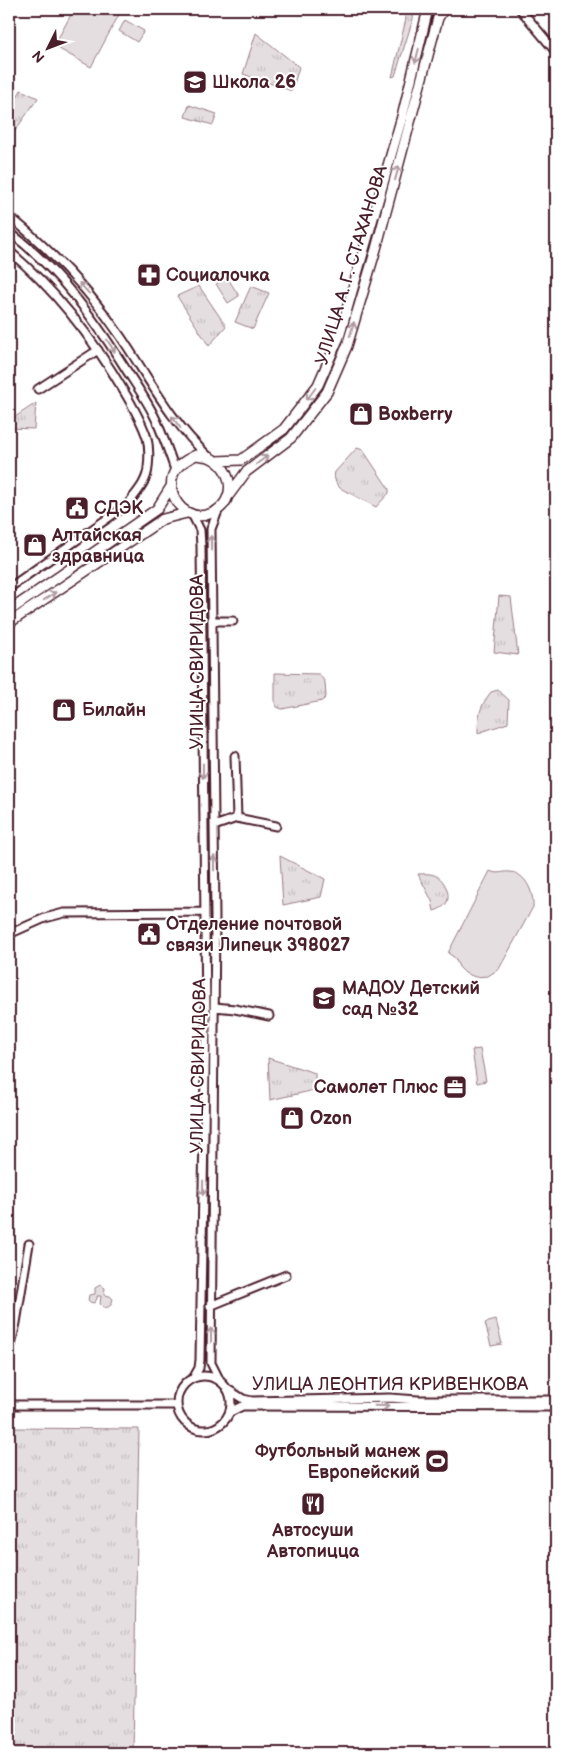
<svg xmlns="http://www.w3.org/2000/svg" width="565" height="1762" font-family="'Balsamiq Sans',sans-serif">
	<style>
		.grass { fill: url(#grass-tufts); stroke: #987e86 }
		.garden { fill: #e5dee0; stroke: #987e86 }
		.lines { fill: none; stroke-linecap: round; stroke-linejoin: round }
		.minor-casing { stroke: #4a1f2b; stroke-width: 11 }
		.major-casing { stroke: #4a1f2b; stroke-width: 12 }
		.minor { stroke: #fff; stroke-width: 7 }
		.major { stroke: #fff; stroke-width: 9 }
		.oneway { stroke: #ae9aa0 }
		.labels { text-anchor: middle; stroke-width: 4; stroke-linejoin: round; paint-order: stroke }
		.poi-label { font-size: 18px; font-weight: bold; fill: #4a1f2b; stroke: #fff; text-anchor: start }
		.street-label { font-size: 18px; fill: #4a1f2b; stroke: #fff }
	</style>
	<defs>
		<pattern id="grass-tufts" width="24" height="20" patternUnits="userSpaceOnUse" patternTransform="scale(1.25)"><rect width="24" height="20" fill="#e5dee0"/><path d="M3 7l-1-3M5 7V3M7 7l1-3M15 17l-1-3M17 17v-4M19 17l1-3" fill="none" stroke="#c6bec0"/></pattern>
	</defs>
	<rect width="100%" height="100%" fill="#fff"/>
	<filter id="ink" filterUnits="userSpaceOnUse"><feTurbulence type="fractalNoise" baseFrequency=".02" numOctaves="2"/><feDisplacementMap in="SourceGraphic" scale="10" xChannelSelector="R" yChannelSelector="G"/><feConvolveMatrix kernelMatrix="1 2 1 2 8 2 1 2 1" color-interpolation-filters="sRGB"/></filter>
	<g filter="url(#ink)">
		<path class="grass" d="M 401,9 L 414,9 L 413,19 L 395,76 L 392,77 L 406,19 Z
			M 256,33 L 299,67 L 292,91 L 243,74 Z
			M 21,90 L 38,98 L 12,135 L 9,133 L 9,112 Z
			M 189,105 L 217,114 L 213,125 L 185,117 Z
			M 199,286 L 226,326 L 209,346 L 177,296 Z
			M 251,286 L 269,293 L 253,329 L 235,322 Z
			M 36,403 L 34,429 L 9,428 L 9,421 Z
			M 357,448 L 363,450 L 389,489 L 389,493 L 376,507 L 340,488 C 336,485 333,477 335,472 Z
			M 499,596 L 511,597 L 518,655 L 494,652 Z
			M 275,673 L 319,674 L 325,682 L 326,697 L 322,701 L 282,709 L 277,707 L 275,703 Z
			M 498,690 L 509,700 L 508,723 L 478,733 C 478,715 480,706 491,692 Z
			M 280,856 L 325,879 L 321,897 L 283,905 Z
			M 418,874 C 423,874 429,873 434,875 C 443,877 451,893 447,902 C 444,907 440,909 434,911 L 432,901 Z
			M 480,1049 L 486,1081 L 477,1083 L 472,1050 Z
			M 268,1058 L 315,1073 L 315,1090 L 270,1100 Z
			M 100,1285 L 105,1288 L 104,1295 L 110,1296 L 113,1299 L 111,1305 C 107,1309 103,1308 100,1304 L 101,1296 L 97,1296 L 97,1299 L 94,1303 L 90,1302 L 88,1300 L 89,1295 L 95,1294 L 95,1288 Z
			M 496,1320 L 502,1344 L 491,1346 L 485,1323 Z
			M 9,1428 L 139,1429 L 133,1753 L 9,1753 Z"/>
		<path class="garden" d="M 74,9 L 122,9 L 91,67 L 54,46 Z
			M 125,20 L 144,31 L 137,42 L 119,31 Z
			M 227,277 L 239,296 L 228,303 L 216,284 Z
			M 490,871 C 498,875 503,871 510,872 C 526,873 534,893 533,907 L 499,969 L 488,976 L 475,977 L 465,973 L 459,967 L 455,958 L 448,953 Z"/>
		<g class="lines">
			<g class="minor-casing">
				<path id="minor" d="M 520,9 L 556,52
					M 9,216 C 52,251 90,291 121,337 C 150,380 170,421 209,457
					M 9,232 C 58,268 95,320 127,371 C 138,388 150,405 158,424 C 164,439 170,455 175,470
					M 9,251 C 56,290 94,340 125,393 C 133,407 142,422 147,438 C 149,446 149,459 148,468 C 147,482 136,493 128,504 L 9,588
					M 38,389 L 98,350
					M 218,511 L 211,529 L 215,918 L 211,1363 L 220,1381
					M 192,514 L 200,530 L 201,546 L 206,1017 L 200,1360 L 199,1368 L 194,1377
					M 212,621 L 233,621
					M 235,756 L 237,818
					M 214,826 L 237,818 L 276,826
					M 9,934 L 45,918 L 64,913 L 204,912
					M 215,1007 L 235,1009 L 269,1016
					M 210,1306 L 286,1275
					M 9,1354 L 16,1323 L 29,1244
					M177 1403a27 27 0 1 1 54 0a27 27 0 1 1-54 0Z
					M 227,1389 L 243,1399 L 252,1401 L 390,1398 L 418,1400 L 556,1400
					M 9,1405 L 176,1405
					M 230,1412 L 242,1406 L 556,1407"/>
			</g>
			<g class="major-casing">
				<path id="major" d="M 196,455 C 200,456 207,456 211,458 C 225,465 233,481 228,496 C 223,512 202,521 187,512 C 173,504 166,482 177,468 C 182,462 188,459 196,455 Z
					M 216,461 L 241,460 L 284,429 L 318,385 L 339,337 L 403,113 L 428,9
					M 229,495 L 246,472 L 291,438 L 327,392 L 347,346 L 376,249 L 438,18 L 444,9
					M 9,611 L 157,509 L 172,485
					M 9,623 L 163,519 L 187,513"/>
			</g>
			<use href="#minor" class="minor"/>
			<use href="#major" class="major"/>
		</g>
		<defs><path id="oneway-shaft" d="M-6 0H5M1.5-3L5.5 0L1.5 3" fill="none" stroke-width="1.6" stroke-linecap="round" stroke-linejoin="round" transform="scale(1.25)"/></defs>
		<g class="oneway">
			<use href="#oneway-shaft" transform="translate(417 56) rotate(104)"/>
			<use href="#oneway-shaft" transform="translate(397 173) rotate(-75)"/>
			<use href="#oneway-shaft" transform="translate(84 288) rotate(-132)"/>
			<use href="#oneway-shaft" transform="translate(352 329) rotate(-73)"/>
			<use href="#oneway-shaft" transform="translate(111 346) rotate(58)"/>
			<use href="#oneway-shaft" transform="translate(311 394) rotate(127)"/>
			<use href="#oneway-shaft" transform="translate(176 422) rotate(-127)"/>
			<use href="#oneway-shaft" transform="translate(262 460) rotate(-37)"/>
			<use href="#oneway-shaft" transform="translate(211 543) rotate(-91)"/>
			<use href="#oneway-shaft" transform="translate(50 596) rotate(-34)"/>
			<use href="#oneway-shaft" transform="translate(203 771) rotate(90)"/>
			<use href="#oneway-shaft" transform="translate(214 863) rotate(-90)"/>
			<use href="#oneway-shaft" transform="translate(203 1188) rotate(91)"/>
			<use href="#oneway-shaft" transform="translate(211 1335) rotate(-90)"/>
			<use href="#oneway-shaft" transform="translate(382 1406) rotate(1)"/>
		</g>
	</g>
	<defs>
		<g id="school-square" transform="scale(1.25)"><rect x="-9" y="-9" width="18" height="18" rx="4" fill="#4a1f2b" stroke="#fff"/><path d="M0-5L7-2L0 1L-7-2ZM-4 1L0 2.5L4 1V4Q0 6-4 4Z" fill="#fff"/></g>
		<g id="pharmacy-square" transform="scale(1.25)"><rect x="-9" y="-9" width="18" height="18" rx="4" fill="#4a1f2b" stroke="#fff"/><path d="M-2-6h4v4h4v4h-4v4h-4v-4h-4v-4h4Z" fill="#fff"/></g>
		<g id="shop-square" transform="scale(1.25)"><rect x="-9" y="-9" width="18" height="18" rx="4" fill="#4a1f2b" stroke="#fff"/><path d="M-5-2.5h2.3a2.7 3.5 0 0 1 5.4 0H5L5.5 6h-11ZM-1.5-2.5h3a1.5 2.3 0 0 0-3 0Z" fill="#fff"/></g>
		<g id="civic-square" transform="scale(1.25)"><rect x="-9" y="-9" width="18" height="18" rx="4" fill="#4a1f2b" stroke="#fff"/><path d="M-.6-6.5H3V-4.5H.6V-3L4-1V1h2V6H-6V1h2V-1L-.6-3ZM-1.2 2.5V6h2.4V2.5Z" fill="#fff"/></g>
		<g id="office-square" transform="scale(1.25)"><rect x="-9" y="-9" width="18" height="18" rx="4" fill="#4a1f2b" stroke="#fff"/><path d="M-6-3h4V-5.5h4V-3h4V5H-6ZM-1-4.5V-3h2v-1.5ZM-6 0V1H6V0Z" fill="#fff"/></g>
		<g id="stadium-square" transform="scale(1.25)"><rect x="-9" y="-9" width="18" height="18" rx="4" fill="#4a1f2b" stroke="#fff"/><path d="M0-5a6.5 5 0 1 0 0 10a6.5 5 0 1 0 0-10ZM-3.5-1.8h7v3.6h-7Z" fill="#fff"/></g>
		<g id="restaurant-square" transform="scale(1.25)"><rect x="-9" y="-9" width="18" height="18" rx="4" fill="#4a1f2b" stroke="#fff"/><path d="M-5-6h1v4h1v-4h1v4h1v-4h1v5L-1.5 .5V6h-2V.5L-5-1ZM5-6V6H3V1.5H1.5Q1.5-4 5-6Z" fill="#fff"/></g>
	</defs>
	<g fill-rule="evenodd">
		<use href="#school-square" x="195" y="82"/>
		<use href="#pharmacy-square" x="149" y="275"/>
		<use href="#shop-square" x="361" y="414"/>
		<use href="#civic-square" x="77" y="508"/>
		<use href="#shop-square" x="35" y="545"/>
		<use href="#shop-square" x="64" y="710"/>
		<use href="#civic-square" x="149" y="934"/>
		<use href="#school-square" x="324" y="998"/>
		<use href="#office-square" x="455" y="1087"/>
		<use href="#shop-square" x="292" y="1118"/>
		<use href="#stadium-square" x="437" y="1461"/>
		<use href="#restaurant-square" x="313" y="1504"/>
	</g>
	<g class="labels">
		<g class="poi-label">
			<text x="212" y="88">Школа 26</text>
			<text x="166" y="281">Социалочка</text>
			<text x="378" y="420">Boxberry</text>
			<text x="94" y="514">СДЭК</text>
			<text x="52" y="541">Алтайская<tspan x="52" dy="21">здравница</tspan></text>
			<text x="82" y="716">Билайн</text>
			<text x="166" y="930">Отделение почтовой<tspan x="166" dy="21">связи Липецк 398027</tspan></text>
			<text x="342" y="994">МАДОУ Детский<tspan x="342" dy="21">сад №32</tspan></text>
			<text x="438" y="1093" text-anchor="end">Самолет Плюс</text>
			<text x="310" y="1124">Ozon</text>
			<text x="420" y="1457" text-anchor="end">Футбольный манеж<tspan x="420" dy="21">Европейский</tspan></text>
			<text x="313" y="1536" text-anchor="middle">Автосуши<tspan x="313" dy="21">Автопицца</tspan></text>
		</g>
		<g class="street-label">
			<text transform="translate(351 265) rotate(-73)" y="6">УЛИЦА А. Г. СТАХАНОВА</text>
			<text transform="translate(197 662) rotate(-90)" y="6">УЛИЦА СВИРИДОВА</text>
			<text transform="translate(198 1066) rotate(-89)" y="6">УЛИЦА СВИРИДОВА</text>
			<text x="390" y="1390">УЛИЦА ЛЕОНТИЯ КРИВЕНКОВА</text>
		</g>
	</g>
	<rect width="565" height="1762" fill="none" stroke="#fff" stroke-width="30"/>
	<rect x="15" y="15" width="535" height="1732" fill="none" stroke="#4a1f2b" stroke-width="2" filter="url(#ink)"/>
	<g transform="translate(48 48) rotate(228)" stroke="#ffffff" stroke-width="4" paint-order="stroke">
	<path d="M0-4L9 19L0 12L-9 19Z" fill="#4a1f2b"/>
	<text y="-8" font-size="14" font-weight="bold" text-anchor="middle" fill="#4a1f2b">N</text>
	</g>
</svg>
